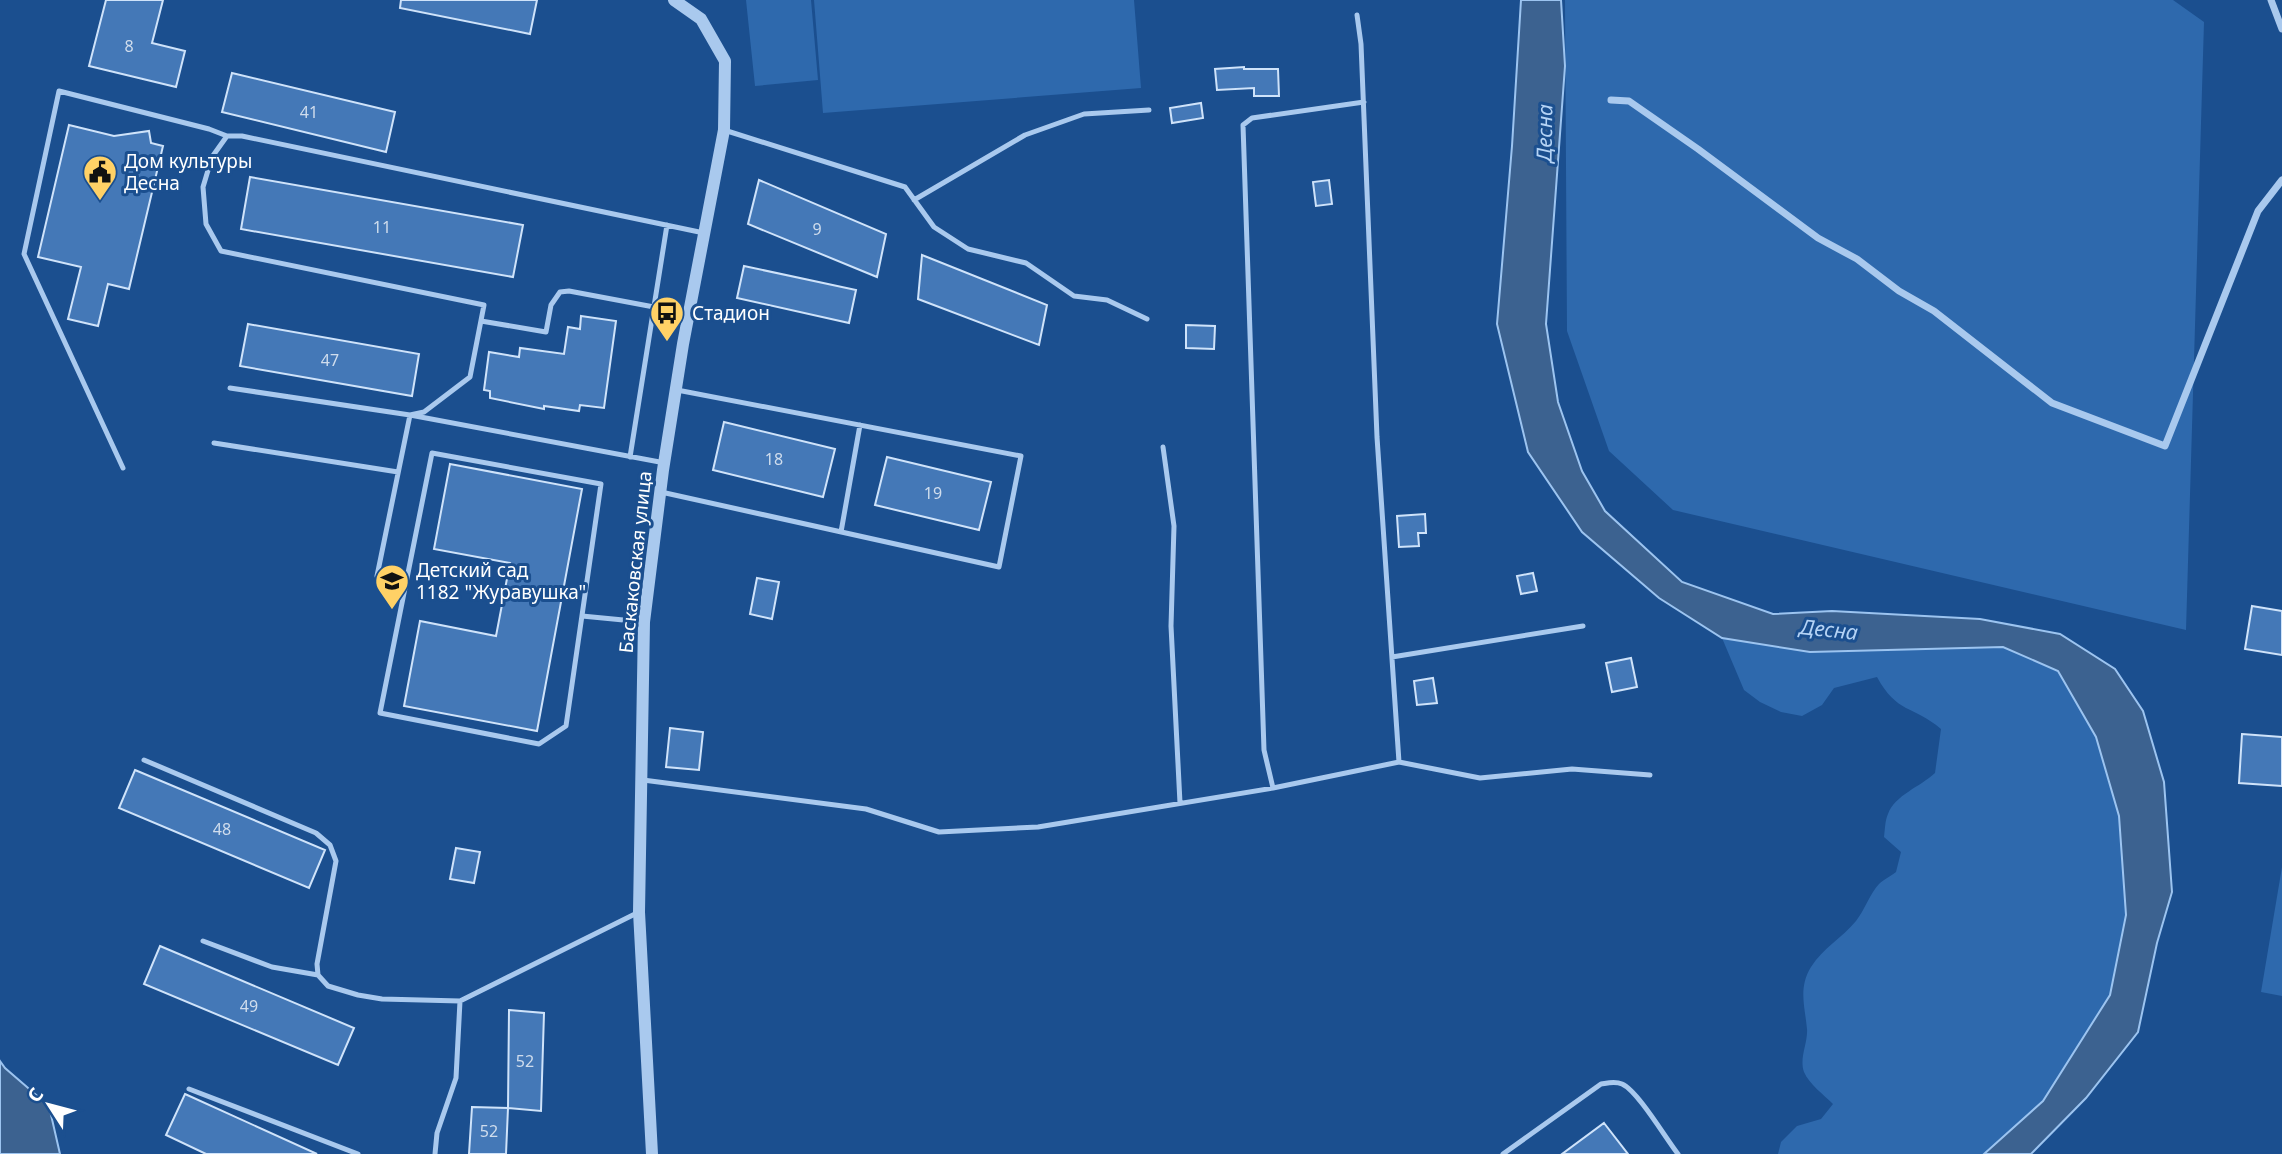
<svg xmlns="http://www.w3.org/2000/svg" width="2282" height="1154" font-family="'Noto Sans',sans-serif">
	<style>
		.green { fill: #2e69ad }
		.water { fill: #3c6290; stroke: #9cc4f0; stroke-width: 2 }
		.building { fill: #4478b7; stroke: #cfe3fa; stroke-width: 2 }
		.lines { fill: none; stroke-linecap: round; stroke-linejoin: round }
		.service { stroke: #a9c9ee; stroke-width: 5 }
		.minor { stroke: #a9c9ee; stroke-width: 7 }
		.tertiary { stroke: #a9c9ee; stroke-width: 12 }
		.labels { text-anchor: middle; stroke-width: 6; stroke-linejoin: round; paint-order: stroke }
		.number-label { font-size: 16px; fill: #d0dded }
		.poi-label { font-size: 19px; fill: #fff; stroke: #1b4f8f; text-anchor: start }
		.street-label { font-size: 19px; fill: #fff; stroke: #1b4f8f }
		.water-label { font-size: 21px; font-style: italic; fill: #b5d3f5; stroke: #1b4f8f }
	</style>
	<rect width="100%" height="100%" fill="#1b4f8f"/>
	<path class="green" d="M 746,0 L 811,0 L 818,80 L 755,86 Z
		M 814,0 L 1134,0 L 1141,88 L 823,113 Z
		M 1565,0 L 2173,0 L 2204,22 L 2186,630 L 1673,510 L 1609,451 L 1567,331 Z
		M 1722,638 L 1810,652 L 2002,647 L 2058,671 L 2096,737 L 2119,816 L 2126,915 L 2110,995 L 2043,1101 L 1984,1154 L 1778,1154 L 1781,1142 L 1797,1126 L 1821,1119 L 1833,1104 C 1824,1095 1809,1084 1804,1072 C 1799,1058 1808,1043 1807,1029 C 1805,1007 1798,988 1811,967 C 1823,948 1842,938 1856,921 C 1864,911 1871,892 1879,884 C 1883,880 1891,876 1896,872 L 1901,852 L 1884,837 C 1885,830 1885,820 1888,814 C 1895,795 1920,787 1935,773 L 1941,729 C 1913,705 1897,714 1877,677 L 1834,688 L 1822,705 L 1802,716 L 1781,712 L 1760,702 L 1744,690 Z
		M 2282,867 L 2282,996 L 2261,992 Z"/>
	<path class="water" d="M 1521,0 L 1561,0 L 1565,66 L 1546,324 L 1558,402 L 1582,471 L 1605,511 L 1682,582 L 1773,614 L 1832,611 L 1980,619 L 2060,634 L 2115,669 L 2143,711 L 2164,782 L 2172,892 L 2157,943 L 2138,1032 L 2086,1098 L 2031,1154 L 1984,1154 L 2043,1101 L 2110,995 L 2126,915 L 2119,816 L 2096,737 L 2058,671 L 2003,647 L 1810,652 L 1722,638 L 1659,598 L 1582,532 L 1528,452 L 1497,324 L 1512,146 Z
		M 0,1061 L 5,1068 L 49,1106 L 60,1154 L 0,1154 Z"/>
	<path class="building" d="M 106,0 L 163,0 L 152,43 L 185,51 L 176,87 L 89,66 Z
		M 401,0 L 537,0 L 530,34 L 400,8 Z
		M 1244,67 L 1244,69 L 1278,69 L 1279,96 L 1254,96 L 1254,88 L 1217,90 L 1215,69 Z
		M 232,73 L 395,112 L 386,152 L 222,112 Z
		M 1201,103 L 1203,118 L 1172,123 L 1170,108 Z
		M 69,125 L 114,136 L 149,131 L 151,143 L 163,146 L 129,289 L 108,284 L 98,326 L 68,319 L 81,267 L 38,257 Z
		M 250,177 L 523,225 L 513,277 L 241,229 Z
		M 759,180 L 886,234 L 877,277 L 748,224 Z
		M 1329,180 L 1332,204 L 1316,206 L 1313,182 Z
		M 922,255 L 1047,305 L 1039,345 L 918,299 Z
		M 744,266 L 856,290 L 849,323 L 737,298 Z
		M 581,316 L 616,321 L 604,408 L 580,405 L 579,411 L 544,406 L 544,409 L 490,398 L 490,391 L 484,390 L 489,352 L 519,357 L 520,348 L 564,354 L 568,327 L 580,329 Z
		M 248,324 L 419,354 L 412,396 L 240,366 Z
		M 1186,325 L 1215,326 L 1214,349 L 1186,348 Z
		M 724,422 L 835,449 L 823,497 L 713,470 Z
		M 887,457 L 991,482 L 979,530 L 875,505 Z
		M 450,464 L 582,489 L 537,731 L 404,706 L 420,621 L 496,636 L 510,563 L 434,549 Z
		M 1425,514 L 1426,533 L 1418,533 L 1419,546 L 1399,547 L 1397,516 Z
		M 1533,573 L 1537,591 L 1521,594 L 1517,576 Z
		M 757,578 L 779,582 L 772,619 L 750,614 Z
		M 2252,606 L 2282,611 L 2282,655 L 2245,649 Z
		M 1631,658 L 1637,687 L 1612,692 L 1606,663 Z
		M 1433,678 L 1437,703 L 1417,705 L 1414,681 Z
		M 670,728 L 703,732 L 699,770 L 666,767 Z
		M 2242,734 L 2282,737 L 2282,786 L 2239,783 Z
		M 135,770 L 325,850 L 309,888 L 119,808 Z
		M 456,848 L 480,852 L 474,883 L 450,879 Z
		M 160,946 L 354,1028 L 338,1065 L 144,984 Z
		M 509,1010 L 544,1013 L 541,1111 L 508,1108 Z
		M 185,1094 L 317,1154 L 206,1154 L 166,1135 Z
		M 472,1107 L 508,1108 L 506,1154 L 469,1154 Z
		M 1604,1123 L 1628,1154 L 1562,1154 Z"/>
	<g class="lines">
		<path class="service" d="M 1357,15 L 1361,44 L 1377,437 L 1399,762
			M 724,130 L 905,187 L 934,227 L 968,249 L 1026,263 L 1074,296 L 1107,300 L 1147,319
			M 914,200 L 1025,135 L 1084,114 L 1149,110
			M 481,321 L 546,332 L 551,305 L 560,292 L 569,291 L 654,307
			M 230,388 L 410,415 L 424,412 L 470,377 L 484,305 L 221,251 L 206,224 L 203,187 L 212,157 L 227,136 L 242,136 L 704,233
			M 214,443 L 398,472
			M 1163,447 L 1174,526 L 1171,626 L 1180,803
			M 432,453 L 601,484 L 566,726 L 539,744 L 380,713 Z
			M 630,457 L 667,225
			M 123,468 L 24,254 L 59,91 L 209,129 L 227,136
			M 661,492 L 999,567 L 1021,456 L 677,390
			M 841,532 L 860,425
			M 377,576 L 410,415 L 665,463
			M 582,616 L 644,622
			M 1392,657 L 1583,626
			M 144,760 L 316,833 L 330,845 L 336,861 L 317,964 L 318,975 L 328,986 L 358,995 L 382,999 L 460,1001 L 639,912
			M 643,780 L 866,809 L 939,832 L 1038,827 L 1273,788 L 1399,762 L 1480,778 L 1572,769 L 1650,775
			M 1273,788 L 1264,750 L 1243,125 L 1252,118 L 1364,102
			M 203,941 L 272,967 L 318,975
			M 189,1089 L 358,1154
			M 435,1154 L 437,1133 L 456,1078 L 460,1001
			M 1503,1154 L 1601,1084 C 1608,1083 1615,1081 1622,1084 C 1638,1091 1666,1139 1678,1154"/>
		<path class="minor" d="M 2271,0 L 2282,29
			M 1611,100 L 1629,101 L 1698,149 L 1818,238 L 1857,259 L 1899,291 L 1934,311 L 2052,403 L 2165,446 L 2258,211 L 2282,180"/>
		<path class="tertiary" d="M 652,1154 L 639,912 L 644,622 L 663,470 L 683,344 L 724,130 L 725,61 L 701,19 L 674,0"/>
	</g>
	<defs>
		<g id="civic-pin" transform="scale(1.75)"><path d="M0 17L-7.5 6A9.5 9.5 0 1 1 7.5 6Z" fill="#ffd166" stroke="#1b4f8f"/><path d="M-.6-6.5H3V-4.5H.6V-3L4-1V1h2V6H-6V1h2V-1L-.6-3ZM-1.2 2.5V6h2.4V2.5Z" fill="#111"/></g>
		<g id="bus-pin" transform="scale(1.75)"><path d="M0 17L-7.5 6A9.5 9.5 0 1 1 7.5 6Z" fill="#ffd166" stroke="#1b4f8f"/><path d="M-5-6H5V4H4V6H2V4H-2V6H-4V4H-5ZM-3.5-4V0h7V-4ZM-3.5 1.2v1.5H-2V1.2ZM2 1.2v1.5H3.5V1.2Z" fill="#111"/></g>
		<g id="school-pin" transform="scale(1.75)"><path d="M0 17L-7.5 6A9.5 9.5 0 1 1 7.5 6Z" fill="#ffd166" stroke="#1b4f8f"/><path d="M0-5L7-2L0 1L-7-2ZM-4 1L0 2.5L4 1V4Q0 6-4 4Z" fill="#111"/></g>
	</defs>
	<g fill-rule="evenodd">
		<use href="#civic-pin" x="100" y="172"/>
		<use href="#bus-pin" x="667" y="313"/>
		<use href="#school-pin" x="392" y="581"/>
	</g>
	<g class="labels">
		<g class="number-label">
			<text x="129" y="52">8</text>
			<text x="309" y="118">41</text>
			<text x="382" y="233">11</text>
			<text x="817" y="235">9</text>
			<text x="330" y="366">47</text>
			<text x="774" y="465">18</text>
			<text x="933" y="499">19</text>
			<text x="222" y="835">48</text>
			<text x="249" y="1012">49</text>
			<text x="525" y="1067">52</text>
			<text x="489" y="1137">52</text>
		</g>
		<g class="poi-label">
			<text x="124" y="168">Дом культуры<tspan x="124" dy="22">Десна</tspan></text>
			<text x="692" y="320">Стадион</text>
			<text x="416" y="577">Детский сад<tspan x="416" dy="22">1182 "Журавушка"</tspan></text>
		</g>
		<g class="street-label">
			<text transform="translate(635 562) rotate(-84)" y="7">Баскаковская улица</text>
		</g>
		<g class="water-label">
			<text transform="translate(1545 133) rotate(-89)" y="7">Десна</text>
			<text transform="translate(1829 630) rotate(6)" y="7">Десна</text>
		</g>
	</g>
	<g transform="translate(49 1105) rotate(306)" stroke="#1b4f8f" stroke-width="5" paint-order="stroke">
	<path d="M0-5L12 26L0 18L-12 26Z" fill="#ffffff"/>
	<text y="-10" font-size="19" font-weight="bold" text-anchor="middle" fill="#ffffff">С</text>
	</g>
</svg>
